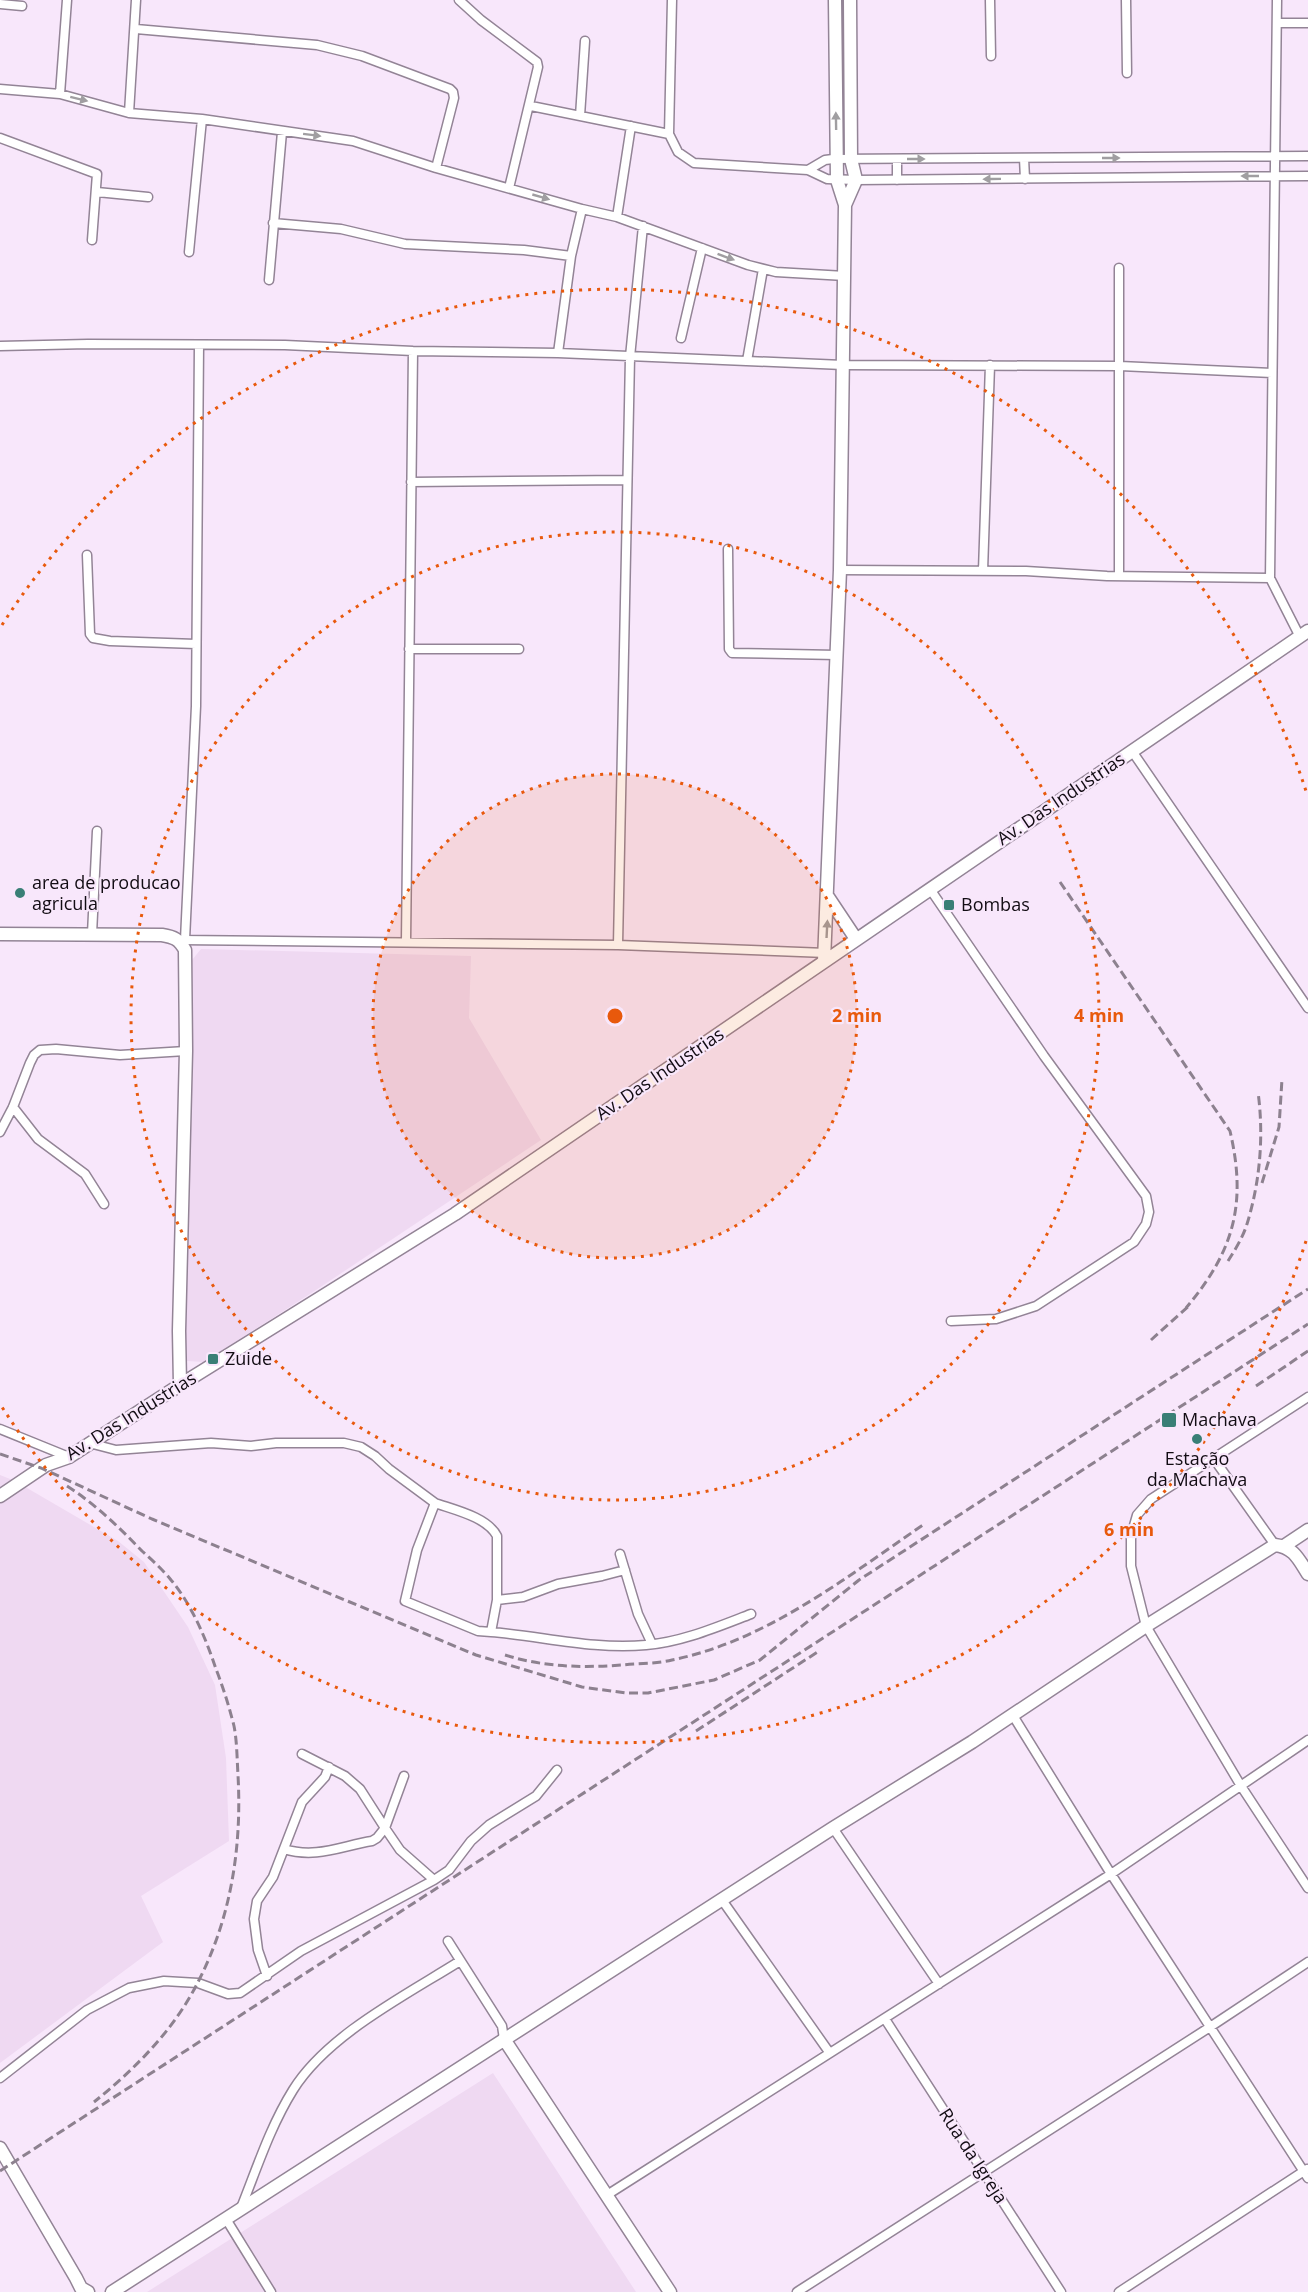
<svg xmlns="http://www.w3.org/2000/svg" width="1308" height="2292" font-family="'Open Sans',sans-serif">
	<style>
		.built { fill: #efd9f2 }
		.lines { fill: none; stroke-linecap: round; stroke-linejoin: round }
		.street-casing { stroke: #938496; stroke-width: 11 }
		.secondary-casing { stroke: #938496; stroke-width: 15 }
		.street { stroke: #fff; stroke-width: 8 }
		.secondary { stroke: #fff; stroke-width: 12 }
		.rail { stroke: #8d818f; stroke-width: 3; stroke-dasharray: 9 4.5; stroke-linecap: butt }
		.oneway { fill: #a09ea1 }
		.ring { fill: none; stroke: #e8590c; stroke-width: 3; stroke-dasharray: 3 6 }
		.poi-dot { fill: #397f76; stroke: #f8e7fb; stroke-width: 2 }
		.labels { text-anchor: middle; stroke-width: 4.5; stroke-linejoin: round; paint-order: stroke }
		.street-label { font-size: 18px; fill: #120c13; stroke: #f8e7fb }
		.poi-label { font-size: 18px; fill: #120c13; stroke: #f8e7fb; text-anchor: start }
		.centre { fill: #e8590c; stroke: #f8e7fb; stroke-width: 3 }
		.ring-label { font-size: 18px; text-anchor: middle; font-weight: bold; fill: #e8590c; stroke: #f8e7fb; stroke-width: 4.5; stroke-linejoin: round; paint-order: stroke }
	</style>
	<rect width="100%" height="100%" fill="#f8e7fb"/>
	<path class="built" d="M 201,949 L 471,956 L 469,1018 L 541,1140 L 313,1292 L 204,1362 L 187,1361 L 183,1353 L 192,960 Z
		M 0,1475 L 15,1481 L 118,1541 L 144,1562 L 188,1627 L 215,1685 L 226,1758 L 229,1841 L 141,1896 L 163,1942 L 0,2063 Z
		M 493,2073 L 636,2292 L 147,2292 Z"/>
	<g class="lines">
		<g class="street-casing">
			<path id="street" d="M 459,0 L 481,20 L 537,62 L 538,67 L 509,188
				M 672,0 L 669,134 L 678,152 L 694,163 L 808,170 L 827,179 L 856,180 L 1308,176
				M 990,0 L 991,56
				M 1126,0 L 1127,73
				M 1277,0 L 1270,578 L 1300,637
				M 0,4 L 22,6
				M 1278,23 L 1308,23
				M 136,29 L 317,45 L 362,56 L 450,89 L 453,92 L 454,98 L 436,168
				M 0,89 L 60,94 L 129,113 L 202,119 L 353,141 L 436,168 L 582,209 L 617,217 L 748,265 L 776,272 L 845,276
				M 60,94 L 67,0
				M 531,106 L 669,134
				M 129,113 L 136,0
				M 580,116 L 585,41
				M 0,138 L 97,174 L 92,240
				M 1024,158 L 1025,179
				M 897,159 L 897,180
				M 808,170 L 825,160 L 833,159 L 1308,156
				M 97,192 L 148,197
				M 617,217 L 631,126
				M 273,223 L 341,229 L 405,244 L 524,250 L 571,256
				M 189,252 L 202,119
				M 1119,268 L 1119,576
				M 269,280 L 282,132
				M 681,338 L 702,248
				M 0,346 L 88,344 L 285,345 L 413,351 L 558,353 L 843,365 L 1120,366 L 1272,373
				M 558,353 L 571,256 L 582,209
				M 747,361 L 763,269
				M 411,482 L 627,480
				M 728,549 L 729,649 L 732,653 L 837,655
				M 87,555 L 90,634 L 93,638 L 110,641 L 196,644
				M 840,570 L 1026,571 L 1107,576 L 1270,578
				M 983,571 L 990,365
				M 409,649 L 519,649
				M 1132,751 L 1308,1008
				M 930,889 L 1044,1056 L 1146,1196 L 1149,1212 L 1146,1224 L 1134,1242 L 1036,1306 L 996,1319 L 951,1321
				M 92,934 L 97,831
				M 180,940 L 618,945 L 826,953
				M 185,940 L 196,706 L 199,345
				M 406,941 L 413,351
				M 618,945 L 630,357 L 643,226
				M 13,1107 L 38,1139 L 85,1174 L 104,1204
				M 0,1132 L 13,1107 L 30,1063 L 34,1055 L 40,1050 L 56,1049 L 120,1055 L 186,1051
				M 1308,1397 L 1151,1499 L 1137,1515 L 1131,1536 L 1131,1566 L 1146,1626 L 1241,1786 L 1308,1888
				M 0,1429 L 69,1457
				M 89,1443 L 116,1450 L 211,1443 L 251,1446 L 276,1443 L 344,1443 L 361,1447 L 375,1456 L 389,1469 L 435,1503 L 417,1550 L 405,1601 L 478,1631 L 491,1632 L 497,1600 L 497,1536 C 487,1517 455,1510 435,1503
				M 1214,1459 L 1275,1545
				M 620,1554 L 638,1614 L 652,1644
				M 497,1600 L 523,1597 L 558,1584 L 602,1576 L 625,1570
				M 491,1632 C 542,1636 594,1650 646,1645 C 682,1642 717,1627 751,1614
				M 1012,1714 L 1111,1874 L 1308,2178
				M 833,1828 L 939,1984
				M 284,1849 C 316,1859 341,1846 372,1841 L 377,1838 L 385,1828 L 360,1789 L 345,1776 L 302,1754
				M 434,1880 L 449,1870 L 471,1841 L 489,1825 L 536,1796 L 557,1770
				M 722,1900 L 829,2052
				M 448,1941 L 502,2026 L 504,2039
				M 267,1976 L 258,1950 L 254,1919 L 257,1901 L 273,1877 L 302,1802 L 325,1777 L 329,1767
				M 885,2019 L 1061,2292
				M 0,2078 L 87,2010 L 129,1988 L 164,1981 L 198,1983 L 228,1994 L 240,1993 L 301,1951 L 434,1880 L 400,1850 L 385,1828 L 404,1776
				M 607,2195 L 1111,1874 L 1308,1740
				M 241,2208 C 257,2168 270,2127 293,2090 C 327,2035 406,1995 460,1961
				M 226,2219 L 271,2292
				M 797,2292 L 1210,2027 L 1308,1962
				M 1119,2292 L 1307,2169"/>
		</g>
		<g class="secondary-casing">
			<path id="secondary" d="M 845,205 L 856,180 L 851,159 L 850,0
				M 828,897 L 856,939
				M 0,934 L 162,935 C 174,937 179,939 185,950 L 186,1051 L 179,1331 L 180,1385
				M 824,961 L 840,570 L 845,205 L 837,180 L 835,0
				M 0,1496 L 46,1465 L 69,1457 L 180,1385 L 455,1214 L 1308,631
				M 1284,1546 L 1308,1530
				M 504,2039 L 670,2292
				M 0,2148 L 76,2278 L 81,2288 L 88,2292
				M 112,2292 L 833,1828 L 972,1742 L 1146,1626 L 1275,1545 C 1294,1547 1299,1560 1308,1574"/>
		</g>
		<use href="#street" class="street"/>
		<use href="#secondary" class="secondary"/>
		<path class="rail" d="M 1060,882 L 1230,1131 C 1247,1204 1234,1251 1186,1308
			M 1262,1183 L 1279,1127 L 1282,1079
			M 1228,1261 C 1235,1250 1243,1237 1247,1224 C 1260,1182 1264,1136 1258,1092
			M 1151,1340 L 1191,1304
			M 1256,1386 L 1308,1351
			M 0,1454 L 41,1468 L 152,1519 L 476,1655 L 582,1687 L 626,1693 L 648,1693 L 714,1680 L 760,1660 L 859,1580 L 1308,1289
			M 67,1486 C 95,1504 119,1527 142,1551 C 152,1560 163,1570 171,1580 C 192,1605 206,1639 216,1669 C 223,1687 229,1706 234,1726 C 237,1741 237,1759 238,1775 C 242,1847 231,1918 198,1982 C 174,2030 135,2069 94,2102
			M 505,1655 C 543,1667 582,1668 622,1665 C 638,1663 656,1664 672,1660 C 766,1641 845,1578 923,1525
			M 696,1731 L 819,1651
			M 0,2171 L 1308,1324"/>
	</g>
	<defs><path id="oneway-solid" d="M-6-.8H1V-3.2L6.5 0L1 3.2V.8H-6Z" transform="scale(1.5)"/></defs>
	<g class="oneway">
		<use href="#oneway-solid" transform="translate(79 99) rotate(14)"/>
		<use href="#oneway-solid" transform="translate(836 121) rotate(-91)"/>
		<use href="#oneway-solid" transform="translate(312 135) rotate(7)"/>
		<use href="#oneway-solid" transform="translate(1111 158)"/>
		<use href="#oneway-solid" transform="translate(916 159)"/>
		<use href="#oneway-solid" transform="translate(1250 176) rotate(180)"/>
		<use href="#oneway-solid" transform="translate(992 179) rotate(179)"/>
		<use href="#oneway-solid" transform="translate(541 197) rotate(16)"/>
		<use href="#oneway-solid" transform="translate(726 257) rotate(20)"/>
		<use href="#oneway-solid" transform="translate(827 929) rotate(-87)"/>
	</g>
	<circle cx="615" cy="1016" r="242" fill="#e8590c" fill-opacity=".12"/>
	<g class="ring">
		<circle cx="615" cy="1016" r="242"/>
		<circle cx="615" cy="1016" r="484"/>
		<path d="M1306 1241A727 727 0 0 1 2 1407M2 625A727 727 0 0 1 1306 791"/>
	</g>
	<g class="poi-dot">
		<circle cx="20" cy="893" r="6"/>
		<rect x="943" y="899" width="12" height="12" rx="3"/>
		<rect x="207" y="1353" width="12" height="12" rx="3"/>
		<rect x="1161" y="1412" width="16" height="16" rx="3"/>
		<circle cx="1197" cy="1439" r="6"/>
	</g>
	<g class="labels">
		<g class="street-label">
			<text transform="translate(1061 799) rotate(-34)" y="6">Av. Das Industrias</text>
			<text transform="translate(660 1074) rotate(-34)" y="6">Av. Das Industrias</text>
			<text transform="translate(131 1416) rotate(-32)" y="6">Av. Das Industrias</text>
			<text transform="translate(973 2156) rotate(57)" y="6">Rua da Igreja</text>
		</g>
		<g class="poi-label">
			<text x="32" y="889">area de producao<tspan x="32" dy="21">agricula</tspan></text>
			<text x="961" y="911">Bombas</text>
			<text x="225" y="1365">Zuide</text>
			<text x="1182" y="1426">Machava</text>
			<text x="1197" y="1465" text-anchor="middle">Estação<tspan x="1197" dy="21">da Machava</tspan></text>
		</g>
	</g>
	<circle cx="615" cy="1016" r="9" class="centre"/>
	<g class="ring-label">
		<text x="857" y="1022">2 min</text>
		<text x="1099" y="1022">4 min</text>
		<text x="1129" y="1536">6 min</text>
	</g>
</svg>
